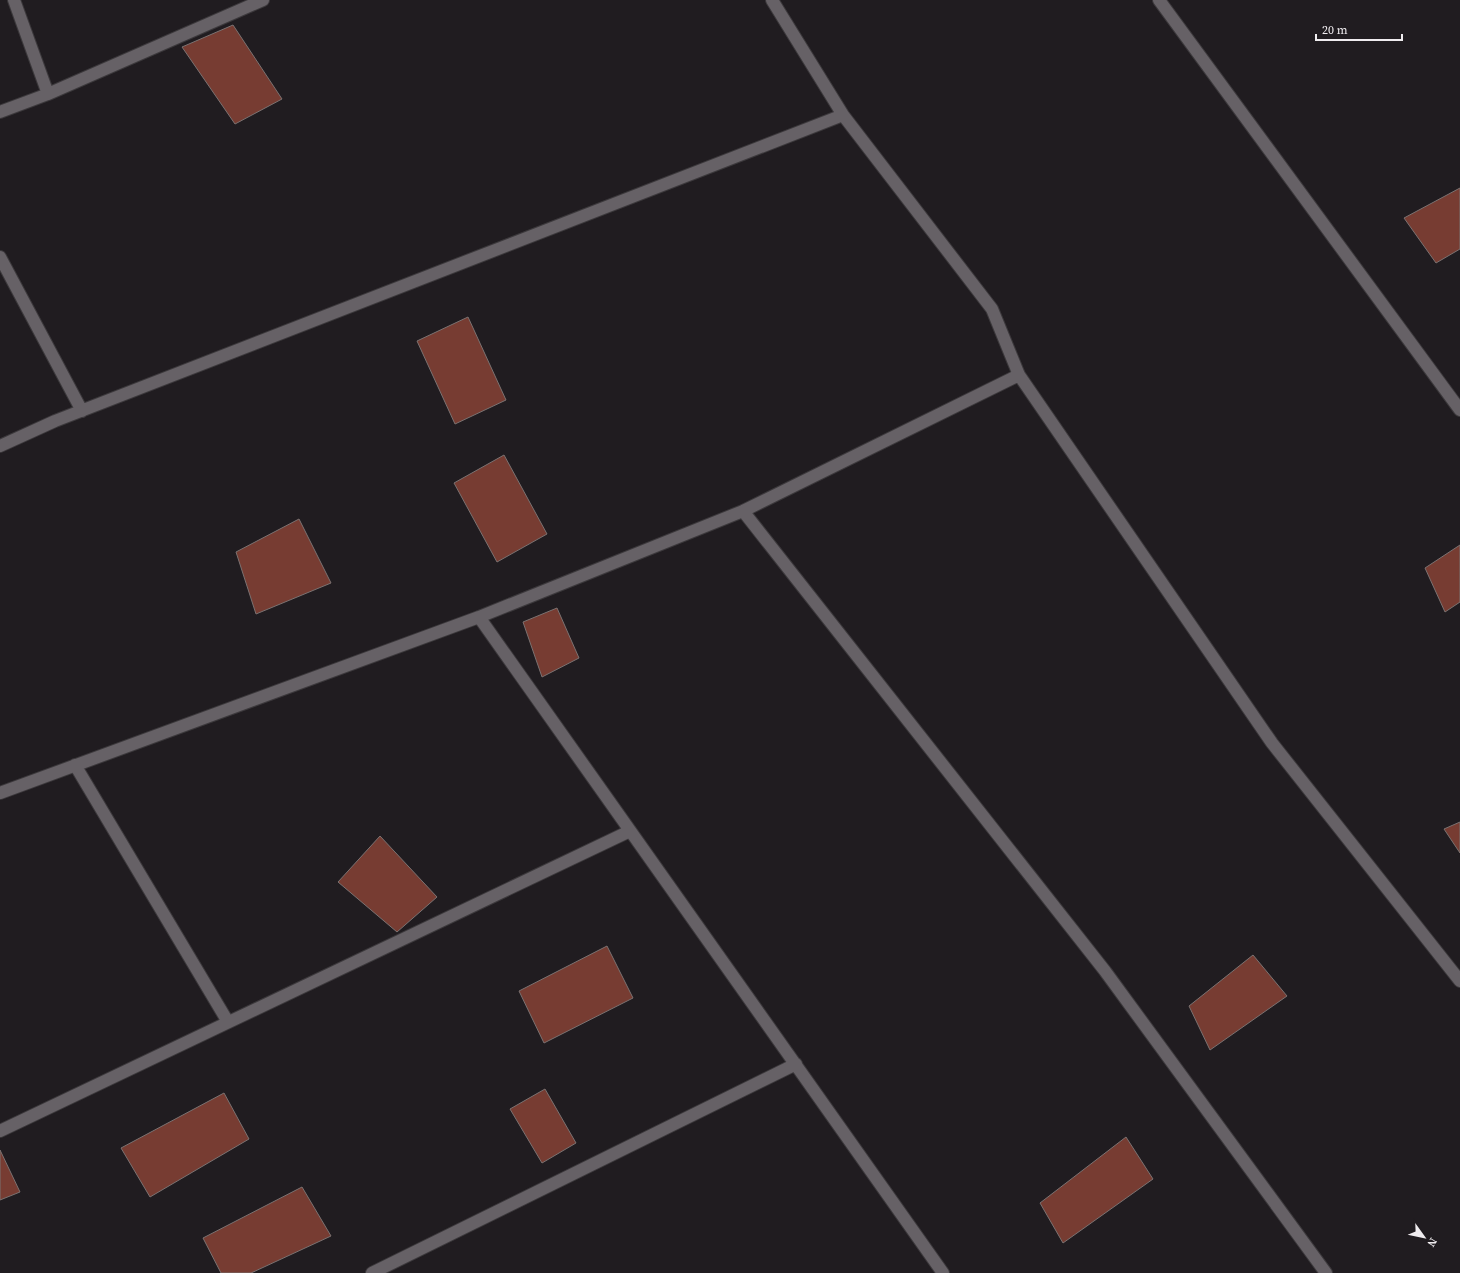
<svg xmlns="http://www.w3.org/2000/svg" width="1460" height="1273" font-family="'Source Serif 4',serif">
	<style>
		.building { fill: #773c32; stroke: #7b7271 }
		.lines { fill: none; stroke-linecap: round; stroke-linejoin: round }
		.minor-casing { stroke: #3c393c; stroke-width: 14 }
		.minor { stroke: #666166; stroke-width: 12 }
	</style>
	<rect width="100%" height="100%" fill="#201c20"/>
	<path class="building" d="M 233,25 L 282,99 L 235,124 L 182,47 Z
		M 1460,188 L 1460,249 L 1436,263 L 1404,218 Z
		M 468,317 L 506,400 L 455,424 L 417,341 Z
		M 504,455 L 547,534 L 497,562 L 454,483 Z
		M 299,519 L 331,583 L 256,614 L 236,552 Z
		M 1460,545 L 1460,602 L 1445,612 L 1425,568 Z
		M 557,608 L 579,658 L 542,677 L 523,622 Z
		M 1460,822 L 1460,853 L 1444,829 Z
		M 380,836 L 437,897 L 397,932 L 338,882 Z
		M 607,946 L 633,998 L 544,1043 L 519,991 Z
		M 1253,955 L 1287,996 L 1210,1050 L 1189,1006 Z
		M 545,1089 L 576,1143 L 542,1163 L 510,1109 Z
		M 224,1093 L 249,1139 L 150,1197 L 121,1148 Z
		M 1126,1137 L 1153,1179 L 1063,1243 L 1040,1203 Z
		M 0,1150 L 20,1192 L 0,1200 Z
		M 302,1187 L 331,1236 L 251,1273 L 221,1273 L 203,1238 Z"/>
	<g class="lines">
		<g class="minor-casing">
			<path id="minor" d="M 14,0 L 48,94
				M 772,0 L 843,115 L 992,309 L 1019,375 L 1272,743 L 1460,981
				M 1159,0 L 1460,410
				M 0,112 L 48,94 L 263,0
				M 0,257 L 82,411
				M 0,446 L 55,421 L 843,115
				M 743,511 L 1105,971 L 1326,1273
				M 479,617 L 943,1273
				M 75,765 L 228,1022
				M 0,793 L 479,617 L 743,511 L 1019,375
				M 0,1131 L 630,831
				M 372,1273 L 796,1064"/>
		</g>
		<use href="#minor" class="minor"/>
	</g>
	<g transform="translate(1424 1237) rotate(123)" stroke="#201c20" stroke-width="3" paint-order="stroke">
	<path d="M0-3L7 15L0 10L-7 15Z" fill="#efecef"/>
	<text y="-6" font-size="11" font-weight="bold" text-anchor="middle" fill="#efecef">N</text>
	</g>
	<path d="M1316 34v6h86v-6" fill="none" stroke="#efecef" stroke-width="2"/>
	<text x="1322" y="34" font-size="12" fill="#efecef" stroke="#201c20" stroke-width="3" paint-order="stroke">20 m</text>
</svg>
